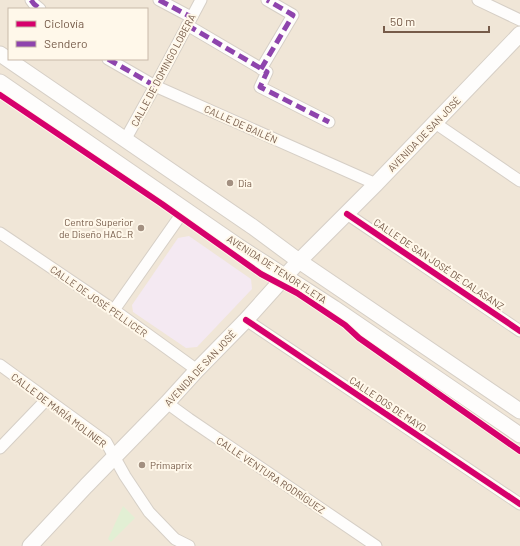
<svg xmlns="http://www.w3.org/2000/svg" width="520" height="546" font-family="Barlow,sans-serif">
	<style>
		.residential { fill: #f0e6d7; fill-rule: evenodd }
		.education { fill: #f4e9f2 }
		.grass { fill: #e2efd4 }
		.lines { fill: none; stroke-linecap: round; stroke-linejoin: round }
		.street-casing { stroke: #d6cfc6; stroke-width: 13 }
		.secondary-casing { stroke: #d6cfc6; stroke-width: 17 }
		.street { stroke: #fefdfc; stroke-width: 11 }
		.secondary { stroke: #fefdfc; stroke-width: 15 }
		.quiet { stroke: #8e44ad; stroke-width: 5; stroke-dasharray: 10 5; stroke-linecap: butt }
		.cycleway-casing { stroke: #fff8ea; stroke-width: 8 }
		.cycleway { stroke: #d6006c; stroke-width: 6 }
		.poi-dot { fill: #a39081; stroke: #fff8ea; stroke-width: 1.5 }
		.labels { text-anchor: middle; stroke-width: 4; stroke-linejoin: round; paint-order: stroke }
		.street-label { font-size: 10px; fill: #765b49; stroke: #fff8ea }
		.poi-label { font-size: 10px; fill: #765b49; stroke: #fff8ea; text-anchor: start }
	</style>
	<rect width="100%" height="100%" fill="#f7f3ea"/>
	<path class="residential" d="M 0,0 L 520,0 L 520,546 L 0,546 ZM 9,9 L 147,9 L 147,59 L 9,59 Z"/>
	<path class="education" d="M 189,236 L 251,279 L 252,289 L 197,347 L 186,348 L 133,312 L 132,305 L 178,238 Z"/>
	<path class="grass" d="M 123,506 L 135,518 L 111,542 L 108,539 Z"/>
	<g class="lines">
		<g class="street-casing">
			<path id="street" d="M 31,0 L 34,4 L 40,9
				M 159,0 L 191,17
				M 478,0 L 520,20
				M 187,25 L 267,72 L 260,87 L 329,122
				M 108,59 L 155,86 L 376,184
				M 261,69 L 293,15 L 267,0
				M 435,123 L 520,181
				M 125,140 L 155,86 L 201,0
				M 347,214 L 520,331
				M 0,233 L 114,310 L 197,370
				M 114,310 L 185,209
				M 246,320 L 520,504
				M 0,365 L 106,442 L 125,476 L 149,512 L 175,539 L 189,546
				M 167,403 L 189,419 L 376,546
				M 0,448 L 47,399"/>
		</g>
		<g class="secondary-casing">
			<path id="secondary" d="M 0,54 L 253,227 L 299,261 L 520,411
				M 0,82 L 238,246 L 334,308 L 520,435
				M 30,546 L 86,486 L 167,403 L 197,370 L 246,320 L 299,261 L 376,184 L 520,34"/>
		</g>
		<use href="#street" class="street"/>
		<use href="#secondary" class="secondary"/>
		<path class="quiet" d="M 31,0 L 34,4 L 40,9
			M 159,0 L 191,17
			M 187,25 L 267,72 L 260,87 L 329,122
			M 108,59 L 155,86
			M 261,69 L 293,15 L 267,0"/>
		<g class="cycleway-casing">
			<path id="cycleway" d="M 0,95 L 162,204 L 261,274 L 297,293 L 345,325 L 359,338 L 520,451
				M 347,214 L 520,331
				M 246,320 L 520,504"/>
		</g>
		<use href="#cycleway" class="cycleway"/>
	</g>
	<g class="poi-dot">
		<circle cx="230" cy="183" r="4"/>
		<circle cx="141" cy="228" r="4"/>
		<circle cx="142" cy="465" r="4"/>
	</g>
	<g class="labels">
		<g class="street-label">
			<text transform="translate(163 70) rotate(-62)" y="4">CALLE DE DOMINGO LOBERA</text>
			<text transform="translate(241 124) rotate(24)" y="4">CALLE DE BAILÉN</text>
			<text transform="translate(424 134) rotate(-46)" y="4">AVENIDA DE SAN JOSÉ</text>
			<text transform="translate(439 264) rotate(34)" y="4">CALLE DE SAN JOSÉ DE CALASANZ</text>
			<text transform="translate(277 269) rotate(33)" y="4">AVENIDA DE TENOR FLETA</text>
			<text transform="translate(99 301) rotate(35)" y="4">CALLE DE JOSÉ PELLICER</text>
			<text transform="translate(200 368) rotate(-47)" y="4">AVENIDA DE SAN JOSÉ</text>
			<text transform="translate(388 404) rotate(34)" y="4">CALLE DOS DE MAYO</text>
			<text transform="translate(59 410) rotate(37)" y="4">CALLE DE MARÍA MOLINER</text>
			<text transform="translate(271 475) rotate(34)" y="4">CALLE VENTURA RODRÍGUEZ</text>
		</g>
		<g class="poi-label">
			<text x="238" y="187">Dia</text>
			<text x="133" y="226" text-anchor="end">Centro Superior<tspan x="133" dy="12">de Diseño HAC_R</tspan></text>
			<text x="150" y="469">Primaprix</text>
		</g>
	</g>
	<rect x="8" y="8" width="140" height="52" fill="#fff8ea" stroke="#c8b9aa"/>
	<rect x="16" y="21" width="20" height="6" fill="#d6006c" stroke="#c8b9aa"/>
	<text x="44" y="28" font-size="12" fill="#765b49">Ciclovía</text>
	<rect x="16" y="41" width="20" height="6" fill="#8e44ad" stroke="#c8b9aa"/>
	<text x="44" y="48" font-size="12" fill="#765b49">Sendero</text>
	<path d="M384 26v6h105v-6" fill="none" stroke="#765b49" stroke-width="2"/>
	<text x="390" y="26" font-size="12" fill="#765b49" stroke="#fff8ea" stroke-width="3" paint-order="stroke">50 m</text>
</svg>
